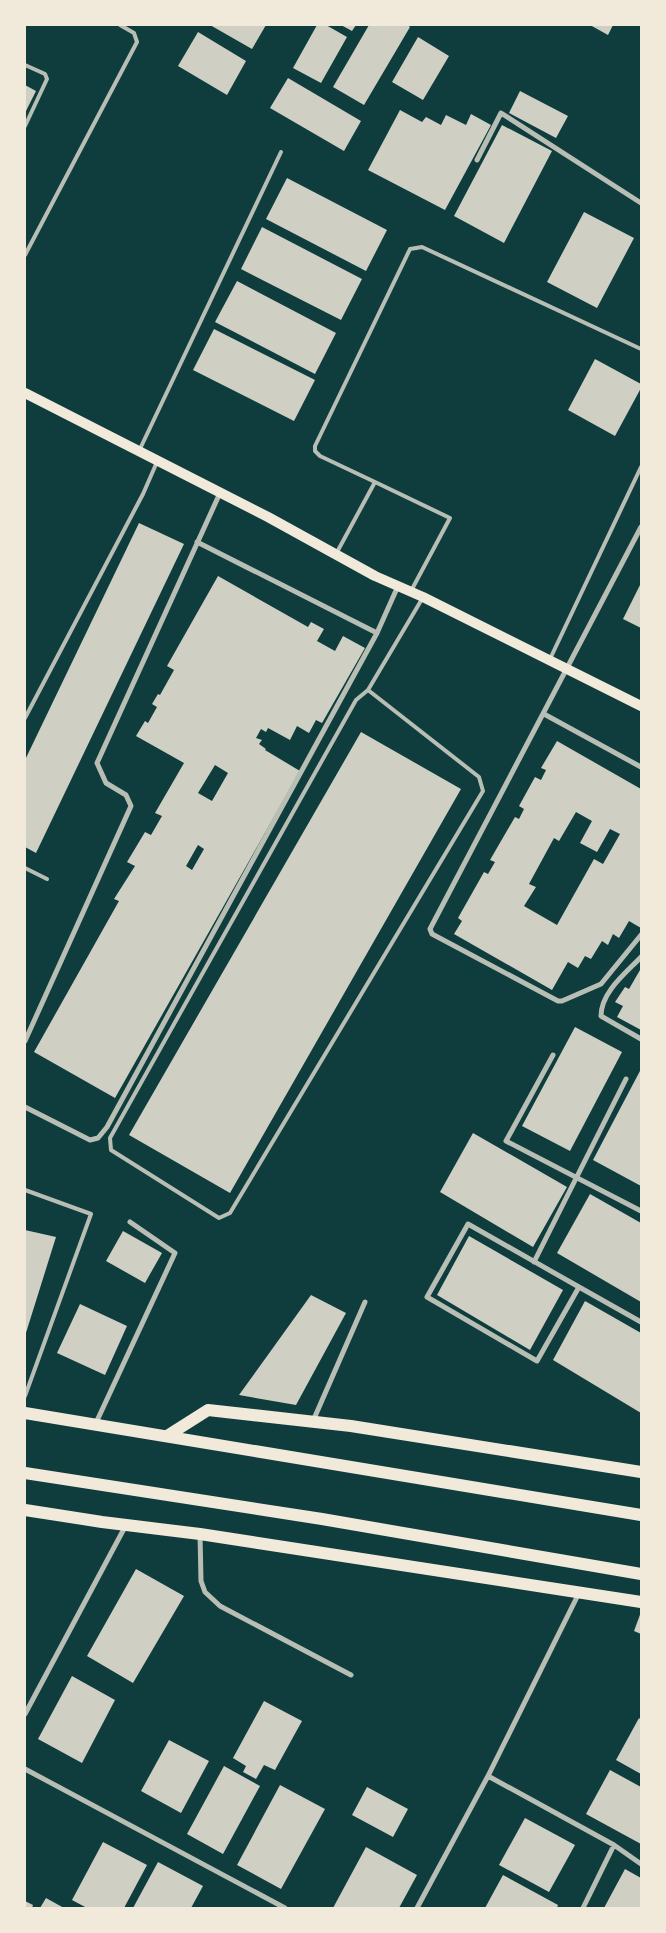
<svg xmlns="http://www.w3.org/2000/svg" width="666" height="1933" font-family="'Noto Sans',sans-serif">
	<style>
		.building { fill: #cfcfc3; fill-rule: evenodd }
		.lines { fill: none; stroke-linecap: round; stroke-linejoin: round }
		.service { stroke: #b8beb3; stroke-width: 4 }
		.minor { stroke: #b8beb3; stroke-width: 5 }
		.secondary { stroke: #f1e9da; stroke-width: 10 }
		.primary { stroke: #f1e9da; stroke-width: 12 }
	</style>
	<rect width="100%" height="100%" fill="#0f3d3e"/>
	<path class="building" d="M 210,25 L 266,25 L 252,49 Z
		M 317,25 L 326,25 L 347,37 L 321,83 L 293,68 Z
		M 341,25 L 356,25 L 352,31 Z
		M 369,25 L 407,25 L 410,27 L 364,105 L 333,87 Z
		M 590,25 L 613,25 L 608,35 Z
		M 198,32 L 246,61 L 227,95 L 178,66 Z
		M 418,37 L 449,56 L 423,100 L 392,82 Z
		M 288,78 L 361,121 L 344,151 L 270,108 Z
		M 25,85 L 36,91 L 25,113 Z
		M 520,91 L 568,116 L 556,138 L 509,113 Z
		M 400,110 L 422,122 L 426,117 L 441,125 L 446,115 L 466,125 L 471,114 L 491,125 L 445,210 L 368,170 Z
		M 502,125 L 552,151 L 504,243 L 454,216 Z
		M 287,178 L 387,230 L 366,271 L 266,219 Z
		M 584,212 L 634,238 L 597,308 L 547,282 Z
		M 262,227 L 362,279 L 341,320 L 241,269 Z
		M 237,281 L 336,333 L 315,374 L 215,322 Z
		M 214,329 L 315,380 L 294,421 L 193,370 Z
		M 595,359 L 641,384 L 641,388 L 615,436 L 568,410 Z
		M 139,523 L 184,544 L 36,853 L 25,847 L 25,760 Z
		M 218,576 L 308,627 L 311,622 L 324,629 L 317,641 L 335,651 L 343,636 L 365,648 L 322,723 L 316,720 L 309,733 L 297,726 L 290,740 L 268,728 L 266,732 L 261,729 L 256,738 L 262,740 L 259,744 L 266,749 L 265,750 L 300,771 L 115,1098 L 34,1052 L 119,901 L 114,899 L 135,866 L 127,862 L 145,832 L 151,835 L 162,816 L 155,813 L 184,763 L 136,736 L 145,721 L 148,723 L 157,707 L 152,704 L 158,694 L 160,695 L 174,670 L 167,666 ZM 215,765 L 228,773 L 212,801 L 198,793 ZM 198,845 L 204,849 L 192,870 L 186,866 Z
		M 641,583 L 641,628 L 623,619 Z
		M 361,732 L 461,789 L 230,1193 L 129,1135 Z
		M 557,741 L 641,789 L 641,928 L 629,921 L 619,938 L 613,934 L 608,945 L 602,941 L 591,959 L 585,956 L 578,968 L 568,962 L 552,990 L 454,934 L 462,921 L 458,918 L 484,872 L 488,874 L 495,862 L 490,860 L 515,817 L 519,819 L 524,809 L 519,806 L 535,777 L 541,780 L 546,770 L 541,768 ZM 576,812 L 592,821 L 580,843 L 597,852 L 610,829 L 620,834 L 603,864 L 594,859 L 557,925 L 524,906 L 536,887 L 529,884 L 554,838 L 559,841 Z
		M 640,970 L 641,971 L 641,1030 L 617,1017 L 623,1006 L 615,1002 L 625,987 L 629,989 Z
		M 575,1027 L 622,1052 L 570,1151 L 522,1126 Z
		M 641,1069 L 641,1186 L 593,1160 Z
		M 473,1133 L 567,1187 L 533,1247 L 440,1192 Z
		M 590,1194 L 641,1223 L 641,1302 L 557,1253 Z
		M 25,1230 L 56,1237 L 25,1336 Z
		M 123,1231 L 162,1253 L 145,1283 L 106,1261 Z
		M 469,1236 L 563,1290 L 530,1350 L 437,1295 Z
		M 311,1295 L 346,1313 L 296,1405 L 239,1395 Z
		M 585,1301 L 641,1333 L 641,1413 L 553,1360 Z
		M 80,1304 L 127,1326 L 105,1375 L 57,1353 Z
		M 136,1569 L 184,1596 L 133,1683 L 87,1656 Z
		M 641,1612 L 641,1634 L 634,1631 Z
		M 72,1676 L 115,1700 L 82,1763 L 38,1739 Z
		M 264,1701 L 302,1721 L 275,1770 L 264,1765 L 256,1779 L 243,1772 L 246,1766 L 233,1758 Z
		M 639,1718 L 641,1720 L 641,1774 L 616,1760 Z
		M 169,1740 L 209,1761 L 181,1813 L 141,1791 Z
		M 224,1766 L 260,1786 L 223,1854 L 187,1834 Z
		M 610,1770 L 641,1787 L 641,1844 L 586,1814 Z
		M 280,1785 L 325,1809 L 281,1889 L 237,1865 Z
		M 367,1787 L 408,1809 L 393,1837 L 352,1815 Z
		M 525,1818 L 575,1845 L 549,1892 L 499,1865 Z
		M 103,1842 L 147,1865 L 124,1908 L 87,1908 L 72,1900 Z
		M 366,1847 L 417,1875 L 399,1908 L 333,1908 Z
		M 158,1862 L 203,1886 L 191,1908 L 133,1908 Z
		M 625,1869 L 641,1878 L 641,1908 L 604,1908 Z
		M 503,1875 L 558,1905 L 557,1908 L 485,1908 Z
		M 46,1898 L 64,1908 L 40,1908 Z
		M 25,1901 L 33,1905 L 32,1908 L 25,1908 Z"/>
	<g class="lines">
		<path class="service" d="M 25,65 L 45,74 L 47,79 L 25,126
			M 25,255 L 137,42 L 134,33 L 120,25
			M 139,451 L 281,152
			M 375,482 L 450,518 L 411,591
			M 336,554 L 375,482 L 320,456 L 315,451 L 315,446 L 410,249 L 422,247 L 641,349
			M 550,659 L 641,467
			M 368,690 L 479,777 L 483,791 L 230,1213 L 219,1218 L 111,1150 L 110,1138 L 356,700 L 368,690 L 422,599
			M 25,718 L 143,494 L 157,462
			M 25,868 L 47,879
			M 25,1190 L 91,1214 L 25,1396"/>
		<path class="minor" d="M 477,160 L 501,113 L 641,203
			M 641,527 L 430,929 L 432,934 L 558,1001 L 562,1001 L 601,984 L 641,935
			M 197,542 L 377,633
			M 544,714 L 641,767
			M 641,957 C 626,973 601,992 601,1016 L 641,1039
			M 25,1041 L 131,806 L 126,795 L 106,783 L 97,763 L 220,493
			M 553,1055 L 506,1141 L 641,1211
			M 25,1107 L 90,1140 L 98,1138 L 107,1127 L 377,633 L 398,586
			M 468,1224 L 579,1287 L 537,1361 L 427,1297 Z
			M 534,1262 L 626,1079
			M 579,1287 L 641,1322
			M 313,1421 L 365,1302
			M 95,1425 L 175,1253 L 130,1222
			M 200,1534 L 201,1581 L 205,1592 L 220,1606 L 351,1675
			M 579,1593 L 488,1776 L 614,1845 L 641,1864
			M 25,1714 L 126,1525
			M 25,1769 L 285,1908
			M 417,1908 L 488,1776
			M 583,1908 L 614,1845"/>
		<path class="secondary" d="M 25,393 L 268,517 L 375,576 L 423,597 L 641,706"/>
		<path class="primary" d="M 25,1413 L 641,1515
			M 167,1436 L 208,1410 L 351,1426 L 641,1472
			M 25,1473 L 322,1519 L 641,1574
			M 25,1510 L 102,1522 L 200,1534 L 641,1602"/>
	</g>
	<rect width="666" height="1933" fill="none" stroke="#f1e9da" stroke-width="52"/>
</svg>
